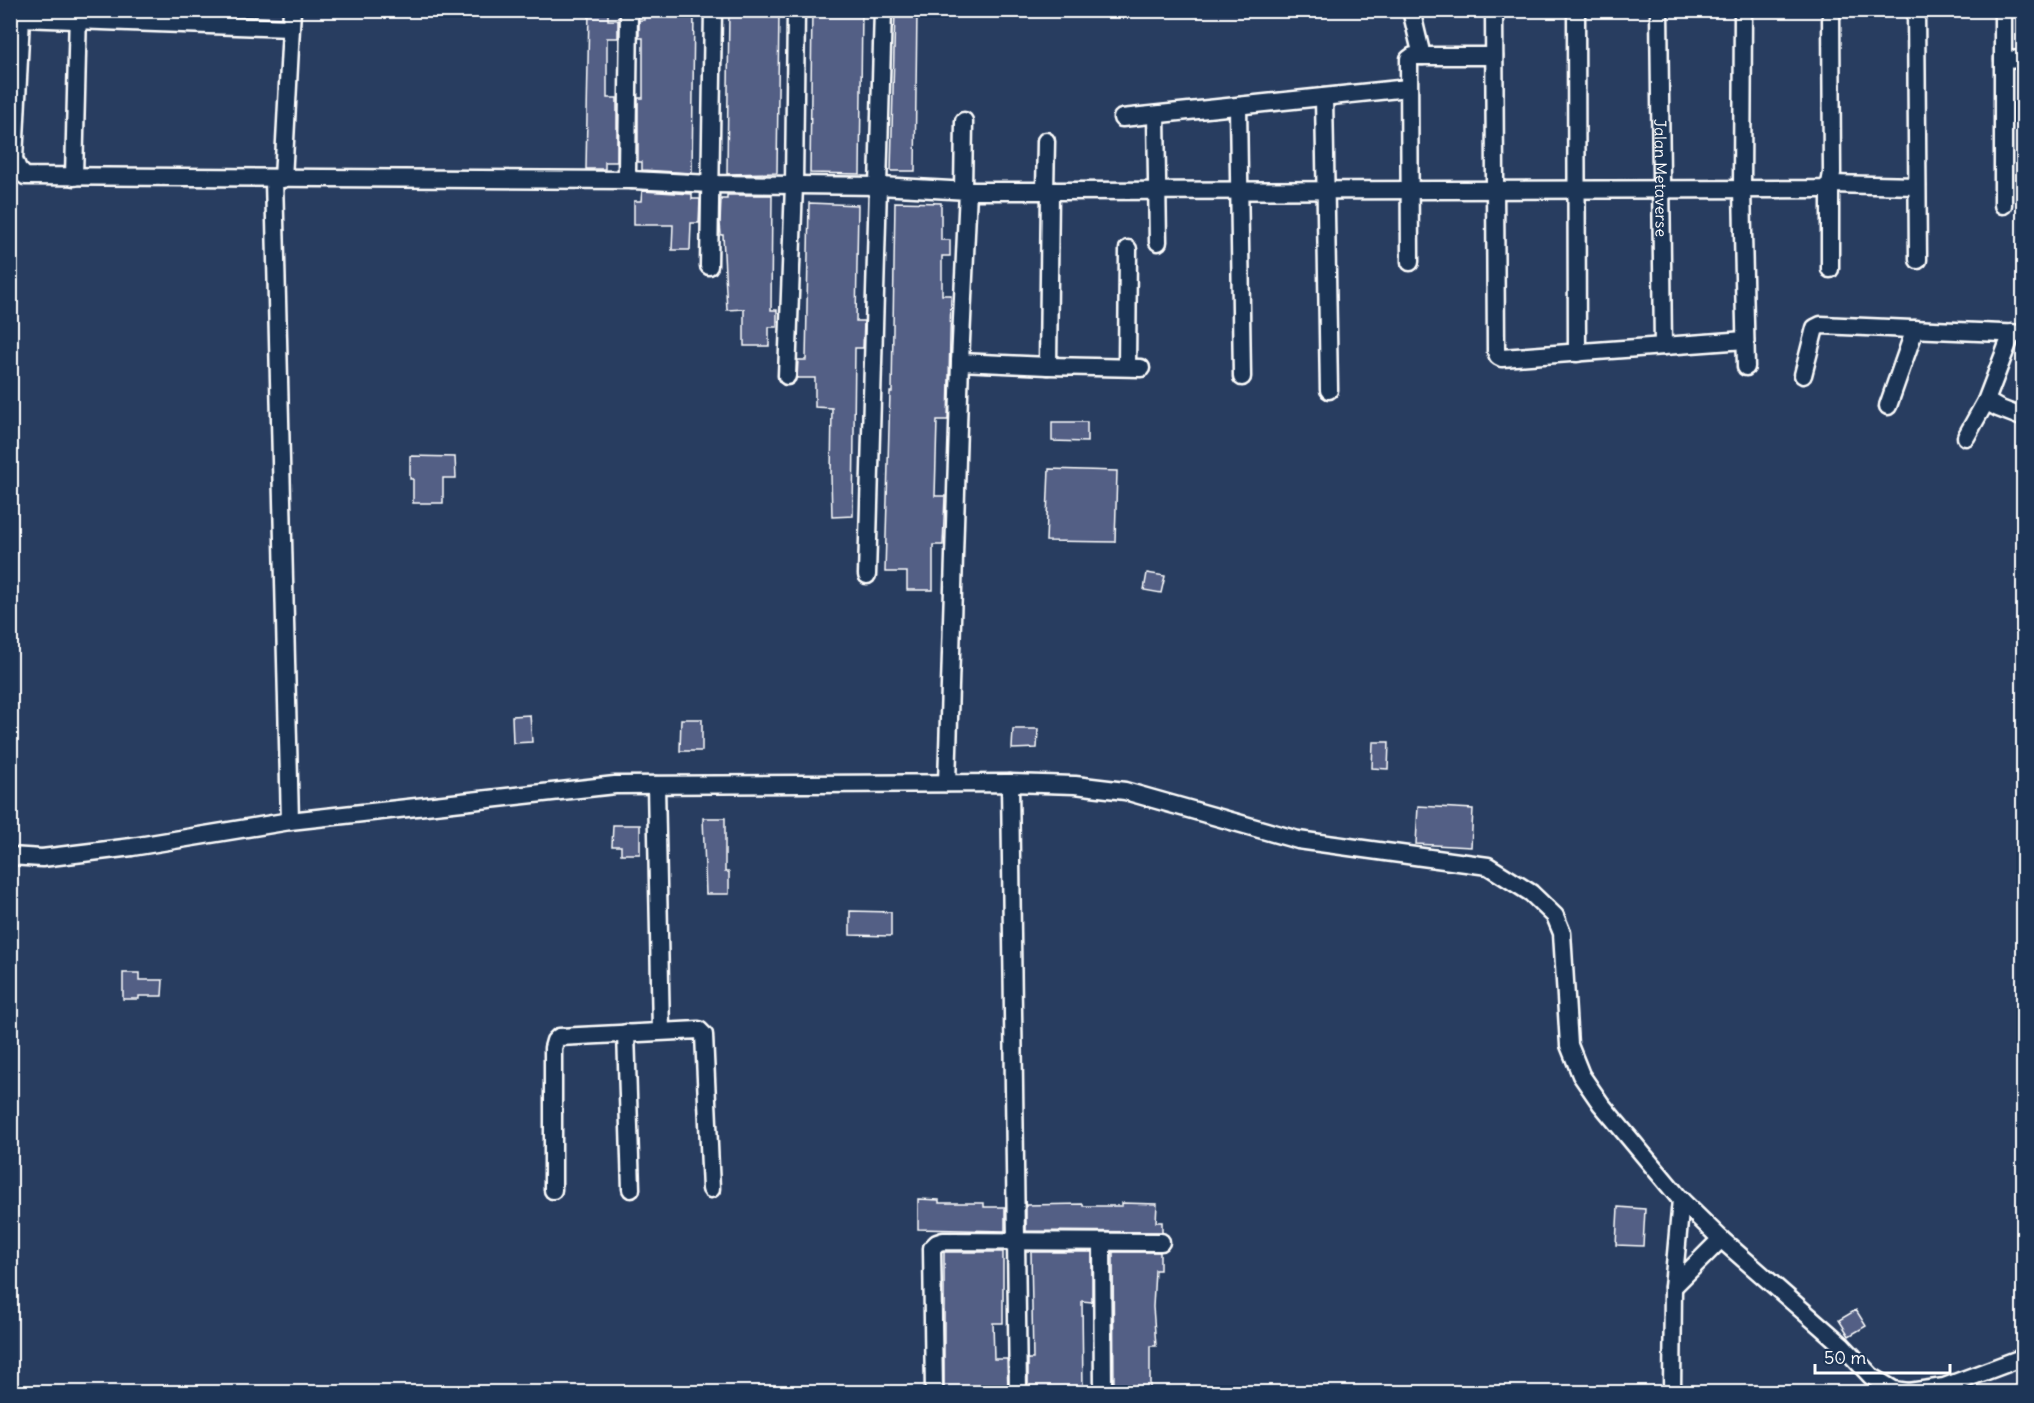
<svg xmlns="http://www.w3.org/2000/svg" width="2034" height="1403" font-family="Delius,sans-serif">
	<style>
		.building { fill: #525e85; stroke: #fff; stroke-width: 1.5 }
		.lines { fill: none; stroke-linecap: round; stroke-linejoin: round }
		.street-casing { stroke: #fff; stroke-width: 21 }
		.street { stroke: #1d3557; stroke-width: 16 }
		.labels { text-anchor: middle; stroke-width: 6; stroke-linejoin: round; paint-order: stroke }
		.street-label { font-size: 16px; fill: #fff; stroke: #1d3557 }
	</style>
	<rect width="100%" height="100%" fill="#283d60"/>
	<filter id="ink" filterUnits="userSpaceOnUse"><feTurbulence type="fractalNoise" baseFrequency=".0167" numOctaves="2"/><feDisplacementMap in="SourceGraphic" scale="12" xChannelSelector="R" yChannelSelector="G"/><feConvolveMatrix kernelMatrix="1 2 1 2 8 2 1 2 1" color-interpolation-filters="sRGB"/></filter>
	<g filter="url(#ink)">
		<path class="building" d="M 589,10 L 608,10 L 608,20 L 618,20 L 618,38 L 607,38 L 607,98 L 617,98 L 617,162 L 605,162 L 605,169 L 586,169 Z
			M 644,10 L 694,10 L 692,173 L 642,170 L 642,162 L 638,162 L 638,98 L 643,98 L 643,38 L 639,38 L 639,20 L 644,20 Z
			M 729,10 L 779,10 L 777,173 L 727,174 Z
			M 812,10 L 862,10 L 860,174 L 810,173 Z
			M 895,10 L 917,10 L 915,171 L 891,171 Z
			M 642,191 L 692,194 L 692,199 L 700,199 L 699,223 L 691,223 L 690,250 L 672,250 L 673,225 L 634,225 L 634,201 L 641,201 Z
			M 727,195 L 772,195 L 771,310 L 777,310 L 777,327 L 769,327 L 769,346 L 744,346 L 744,309 L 727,310 L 723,235 L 721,235 L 720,223 L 721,199 L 727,199 Z
			M 895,202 L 941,203 L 941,240 L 950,240 L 950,256 L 942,256 L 942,295 L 951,295 L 948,420 L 937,420 L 935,496 L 945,496 L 943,545 L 933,545 L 933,590 L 907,590 L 907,572 L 885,572 L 890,392 L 892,392 Z
			M 809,203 L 858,205 L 856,321 L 864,321 L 863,348 L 855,348 L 853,516 L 832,517 L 831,475 L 832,408 L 815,407 L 815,378 L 797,378 L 798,360 L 806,360 Z
			M 1052,422 L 1087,422 L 1087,442 L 1052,441 Z
			M 410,456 L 455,457 L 456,478 L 443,478 L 443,503 L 413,503 L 413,479 L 410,479 Z
			M 1049,469 L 1117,471 L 1115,542 L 1046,541 Z
			M 1147,573 L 1165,576 L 1161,593 L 1144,590 Z
			M 530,715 L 532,742 L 513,743 L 512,716 Z
			M 681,719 L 702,719 L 702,751 L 680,751 Z
			M 1013,729 L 1038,729 L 1037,748 L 1012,749 Z
			M 1373,742 L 1389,742 L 1388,769 L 1372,768 Z
			M 1418,806 L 1473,809 L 1471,847 L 1416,844 Z
			M 703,818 L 725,818 L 725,872 L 729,872 L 729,894 L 706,894 Z
			M 613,825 L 640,825 L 640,854 L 621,854 L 621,846 L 612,846 Z
			M 850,911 L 891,912 L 891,936 L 850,935 Z
			M 123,973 L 139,973 L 139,980 L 163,980 L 162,996 L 139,996 L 139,999 L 123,999 Z
			M 918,1199 L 939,1200 L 939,1203 L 984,1203 L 984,1207 L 1005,1207 L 1005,1231 L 918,1229 Z
			M 1122,1203 L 1157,1204 L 1156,1222 L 1162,1222 L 1162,1232 L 1026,1231 L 1026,1205 L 1083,1204 L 1083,1206 L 1122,1206 Z
			M 1618,1207 L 1645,1209 L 1643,1246 L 1616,1245 Z
			M 944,1252 L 1003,1252 L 1003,1323 L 993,1323 L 994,1359 L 1007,1359 L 1008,1392 L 944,1392 Z
			M 1031,1252 L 1092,1252 L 1092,1302 L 1082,1301 L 1083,1392 L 1028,1392 L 1028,1359 L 1033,1359 Z
			M 1113,1252 L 1160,1252 L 1160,1270 L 1155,1270 L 1153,1307 L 1156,1346 L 1150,1346 L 1150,1392 L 1114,1392 Z
			M 1856,1310 L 1866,1326 L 1849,1336 L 1839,1320 Z"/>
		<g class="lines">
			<g class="street-casing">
				<g id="street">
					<path d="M 22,10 L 21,18 L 291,28 L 283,179"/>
					<path d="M 629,10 L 627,172 L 629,178 L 632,180 L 711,184 L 880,186 L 968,191 L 960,362 L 947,783"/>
					<path d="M 1411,10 L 1422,56"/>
					<path d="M 1494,10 L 1496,351 L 1498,356 L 1502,358 L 1745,340"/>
					<path d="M 1576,10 L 1577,353"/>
					<path id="s1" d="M 1659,10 L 1663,346"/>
					<path d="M 1743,10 L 1742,188 L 1746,367"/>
					<path d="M 1916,10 L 1918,260"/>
					<path d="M 10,18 L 21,18 L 14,159 L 18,169 L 25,176 L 632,180"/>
					<path d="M 291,28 L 292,10"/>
					<path d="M 2003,60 L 2024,59"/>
					<path d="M 1324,97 L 1329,390"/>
					<path d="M 1238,106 L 1242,377"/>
					<path d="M 1156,115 L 1158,242"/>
					<path d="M 1122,118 L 1408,88"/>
					<path d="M 74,177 L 78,11"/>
					<path d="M 274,179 L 290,821"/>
					<path d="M 963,191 L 964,121"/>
					<path d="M 1045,191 L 1046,141"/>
					<path d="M 1050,191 L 1824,189 L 1830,184 L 1832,173 L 1831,10"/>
					<path d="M 2003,205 L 2003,10"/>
					<path d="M 1410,262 L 1409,59 L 1413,56 L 1494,56"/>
					<path d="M 709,266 L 713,10"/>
					<path d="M 1830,269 L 1830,184 L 1917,186"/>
					<path d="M 2012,333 L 1986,401 L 1998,408 L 2024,418"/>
					<path d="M 960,362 L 1048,366 L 1050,191 L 968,191"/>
					<path d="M 1048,366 L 1141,368"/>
					<path d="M 1127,367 L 1128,249"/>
					<path d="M 1803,375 L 1815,328 L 1821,325 L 2024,334"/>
					<path d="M 787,376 L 794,185 L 796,10"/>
					<path d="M 1888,406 L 1915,329"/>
					<path d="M 1966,437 L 1986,401"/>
					<path d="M 867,575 L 883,10"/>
					<path d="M 1010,783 L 1018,1392"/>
					<path d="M 656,785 L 661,1031"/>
					<path d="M 10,856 L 42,858 L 132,847 L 290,821 L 615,785 L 1010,783 L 1075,785 L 1125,791 L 1298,840 L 1488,866 L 1531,893 L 1555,916 L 1562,933 L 1569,1045 L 1581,1075 L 1601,1104 L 1681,1200 L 1721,1239 L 1842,1345 L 1871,1376 L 1894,1390 L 1908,1392"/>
					<path d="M 626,1033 L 631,1189"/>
					<path d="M 553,1190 L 553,1048 L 555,1041 L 559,1037 L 699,1030 L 704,1035 L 711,1189"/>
					<path d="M 1102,1242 L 1103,1392"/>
					<path d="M 1673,1287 L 1721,1239"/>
					<path d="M 934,1392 L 932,1248 L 937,1243 L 943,1241 L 1161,1242"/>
					<path d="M 1672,1392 L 1673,1287 L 1681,1200"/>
					<path d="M 1909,1392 L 1944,1387 L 2024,1357"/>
				</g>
			</g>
			<use href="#street" class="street"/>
		</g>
	</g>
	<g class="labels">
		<g class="street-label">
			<text dy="6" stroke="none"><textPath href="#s1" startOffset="168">Jalan Metaverse</textPath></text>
		</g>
	</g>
	<rect width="2034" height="1403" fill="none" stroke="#1d3557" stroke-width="36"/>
	<rect x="18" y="18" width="1998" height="1367" fill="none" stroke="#fff" stroke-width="2" filter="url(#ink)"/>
	<path d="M1815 1364v9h135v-9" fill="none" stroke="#ffffff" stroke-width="3"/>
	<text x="1824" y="1364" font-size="18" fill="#ffffff" stroke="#1d3557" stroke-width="4.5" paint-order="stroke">50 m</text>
</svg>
